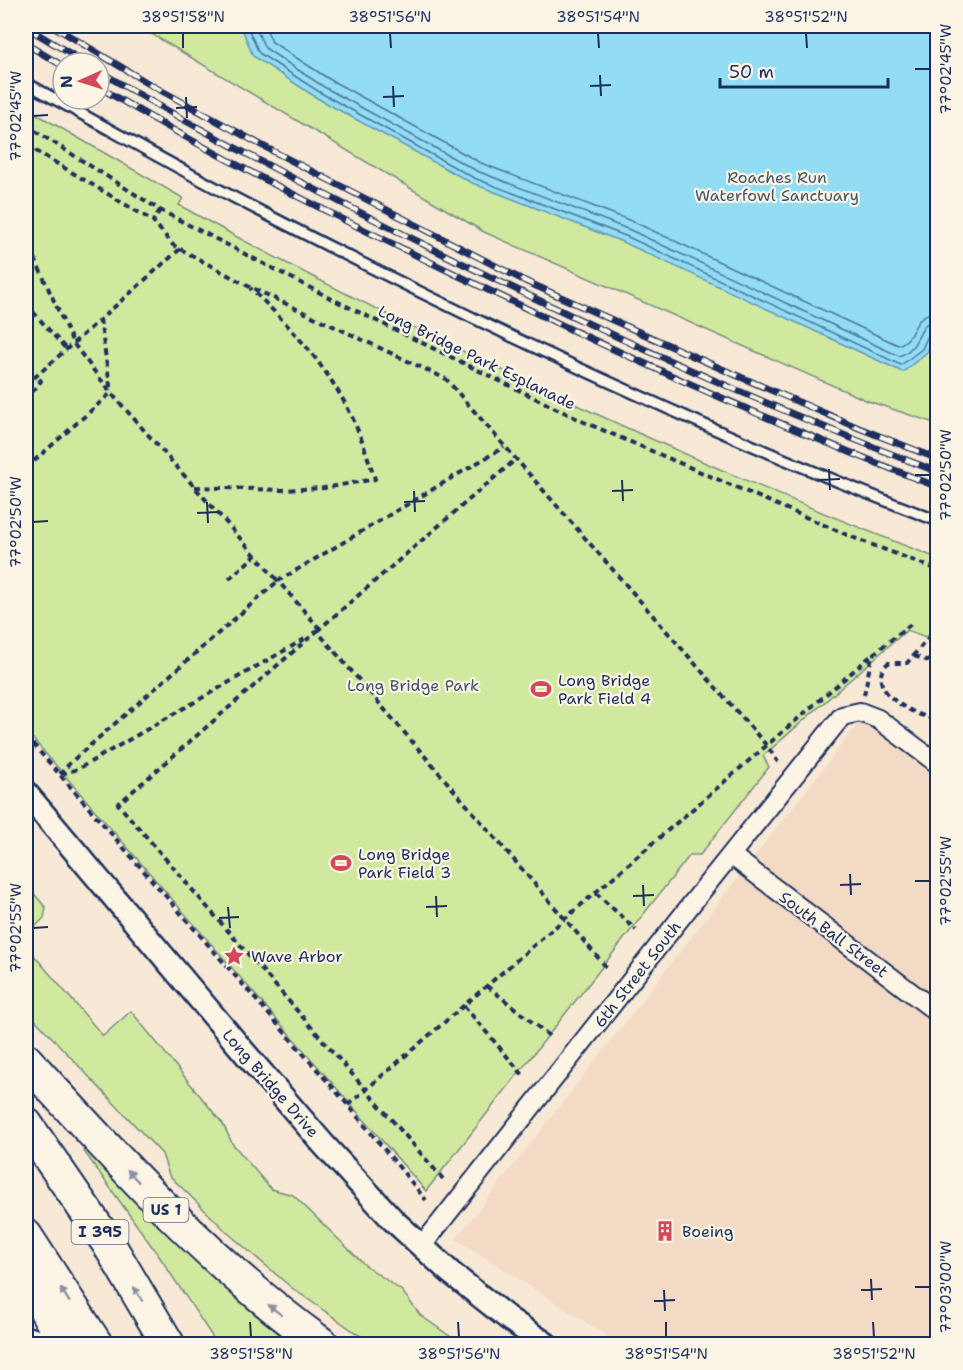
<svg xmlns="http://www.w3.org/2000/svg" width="963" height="1370" font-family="'Shantell Sans',sans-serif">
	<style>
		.built { fill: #f3dac4 }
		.green { fill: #d1e99f; stroke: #768c7e; stroke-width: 1.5 }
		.water { fill: #93ddf4; stroke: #6397b8; stroke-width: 1.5 }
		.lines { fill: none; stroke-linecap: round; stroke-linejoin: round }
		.shore { stroke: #4b759a; stroke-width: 1.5 }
		.service-casing { stroke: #1b2f5e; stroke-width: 14 }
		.minor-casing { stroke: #1b2f5e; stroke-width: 22 }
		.tertiary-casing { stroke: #1b2f5e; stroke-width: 27 }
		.motorway-casing { stroke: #1b2f5e; stroke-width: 36 }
		.path { stroke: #1b2f5e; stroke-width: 4; stroke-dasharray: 6 4.5; stroke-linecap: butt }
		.service { stroke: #fcf5e5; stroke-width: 9 }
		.minor { stroke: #fcf5e5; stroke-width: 18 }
		.tertiary { stroke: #fcf5e5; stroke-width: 22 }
		.motorway { stroke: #fcf5e5; stroke-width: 32 }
		.rail-casing { stroke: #1b2f5e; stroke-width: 7 }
		.rail { stroke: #fcf5e5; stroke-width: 4.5; stroke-dasharray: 14; stroke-linecap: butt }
		.oneway { fill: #8c92a2 }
		.ticks { fill: none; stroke: #1b2f5e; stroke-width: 2 }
		.labels { text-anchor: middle; stroke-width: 4.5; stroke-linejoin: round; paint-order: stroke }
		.shield { fill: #fcf5e5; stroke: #5e6a86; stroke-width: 1.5 }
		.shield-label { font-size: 15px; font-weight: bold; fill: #1b2f5e }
		.park-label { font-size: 16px; fill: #3f546b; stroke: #fcf5e5 }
		.street-label { font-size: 16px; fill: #1b2f5e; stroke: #fcf5e5 }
		.poi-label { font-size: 16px; fill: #1b2f5e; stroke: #fcf5e5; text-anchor: start }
		.neatline { fill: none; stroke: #1b2f5e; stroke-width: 2 }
		.ticks-label { font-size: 15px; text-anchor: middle; fill: #1b2f5e }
	</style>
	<rect width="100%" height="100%" fill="#f8e9d6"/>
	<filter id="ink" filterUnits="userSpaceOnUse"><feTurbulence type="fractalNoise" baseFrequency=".0167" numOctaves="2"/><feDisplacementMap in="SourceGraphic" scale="12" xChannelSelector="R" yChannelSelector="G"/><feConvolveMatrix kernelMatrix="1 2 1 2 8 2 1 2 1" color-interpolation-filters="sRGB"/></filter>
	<g filter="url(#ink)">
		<path class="built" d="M 861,720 L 937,779 L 937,1344 L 620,1344 L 456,1239 Z"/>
		<path class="green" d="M 138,26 L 937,26 L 937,424 L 868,401 L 484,232 Z
			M 26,108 L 183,198 L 179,205 C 273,258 371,307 469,354 C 622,428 778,497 937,558 L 937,638 L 933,636 L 931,639 L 907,630 L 763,756 L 769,767 L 700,855 L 690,855 L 426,1191 L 26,731 Z
			M 26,884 L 46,908 L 44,918 L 26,936 Z
			M 26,946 L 103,1036 L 131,1011 L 223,1124 L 232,1143 L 271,1189 L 293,1195 L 365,1265 L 402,1291 L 420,1315 L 461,1344 L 375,1344 L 359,1335 L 292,1288 L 229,1234 L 169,1175 L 162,1154 L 26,1010 Z
			M 88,1146 L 302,1344 L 217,1344 L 161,1259 L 83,1150 Z"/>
		<path class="water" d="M 241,26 L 937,26 L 937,333 L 935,333 L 927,352 L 903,372 L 625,243 L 472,183 L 317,98 L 253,56 Z"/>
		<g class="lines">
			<path class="shore" d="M 247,26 L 259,53 L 321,93 L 474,178 L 628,237 L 901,365 L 922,349 L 930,331 L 938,328
				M 255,26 L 265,48 L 324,87 L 477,171 L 630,230 L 899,356 C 916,350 916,337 926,324 L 938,321
				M 265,26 L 272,42 L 329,79 L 481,163 L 634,222 L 898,345 C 918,339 910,313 938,312"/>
			<g class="service-casing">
				<path id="service" d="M 26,33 L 36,26
					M 26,83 C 95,121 164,161 235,198 C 463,317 697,429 938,521"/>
			</g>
			<g class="minor-casing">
				<path id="minor" d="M 731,855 L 938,1013
					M 421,1247 L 712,878 L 842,716 L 860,712 L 878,719 L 938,764"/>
			</g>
			<g class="tertiary-casing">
				<path id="tertiary" d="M 26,793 L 244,1052 L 324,1145 L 393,1220 L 451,1273 L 509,1319 L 546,1344"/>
			</g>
			<g class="motorway-casing">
				<path id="motorway" d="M 26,1060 C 118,1161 210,1264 322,1344
					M 26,1124 L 108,1243 L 168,1344
					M 26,1236 L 96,1344
					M 26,1276 L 65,1344
					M 26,1343 L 30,1344"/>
			</g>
			<path class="path" d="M 26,125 L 160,210 L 330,298 L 584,422 L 852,537 L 938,570
				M 26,145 L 153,221
				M 160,210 L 153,221 L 173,245 L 248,286 L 446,379 L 767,746 L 778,762
				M 26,239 L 73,343 L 111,393
				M 26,304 L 66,349
				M 100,319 L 111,392
				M 26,385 L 180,249
				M 26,400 L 41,381 L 37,376
				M 26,468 L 111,393 L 278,581 L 71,762 L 60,774
				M 195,487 L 282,490 L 324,488 L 375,479 C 366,452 357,423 342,398 C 318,356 285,321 250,288
				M 229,579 L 256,555
				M 320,629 L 278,581 L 504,447
				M 938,629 L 934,631 L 907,663 L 888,663 C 861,689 916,718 938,719
				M 317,631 L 515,460
				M 914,656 L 938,664
				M 864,695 L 872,655 L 911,624
				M 26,736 L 348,1105 L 426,1200
				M 61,774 L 78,769 L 308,637
				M 596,893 L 636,930
				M 487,986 L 552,1038
				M 464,1006 L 523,1075
				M 348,1105 L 872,655
				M 443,1179 L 118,804 L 317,631 L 607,968"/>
			<use href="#service" class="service"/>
			<use href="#minor" class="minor"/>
			<use href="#tertiary" class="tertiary"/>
			<use href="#motorway" class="motorway"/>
			<g class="rail-casing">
				<path id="rail" d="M 53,26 L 151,85 L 263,146 L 525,281 L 722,369 L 859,428 L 938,459
					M 26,27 L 86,63
					M 26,44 L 63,66
					M 99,71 C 206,135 317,191 429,247 C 595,329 764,406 938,472
					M 99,87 C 214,156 334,216 455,274 C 613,351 773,424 938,487"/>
			</g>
			<use href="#rail" class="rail"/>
		</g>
		<defs><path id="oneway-solid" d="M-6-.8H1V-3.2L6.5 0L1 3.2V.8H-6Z" transform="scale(1.5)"/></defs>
		<g class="oneway">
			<use href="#oneway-solid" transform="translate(133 1176) rotate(-133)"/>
			<use href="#oneway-solid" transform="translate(138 1294) rotate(-121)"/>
			<use href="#oneway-solid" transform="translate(65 1295) rotate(-123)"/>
			<use href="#oneway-solid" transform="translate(275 1310) rotate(-142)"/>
		</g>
	</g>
	<path class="ticks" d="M 183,33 L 183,48M 390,33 L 391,48M 598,33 L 599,48M 806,33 L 807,48M 915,69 L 930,69M 600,75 L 601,96M 393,86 L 394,107M 590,86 L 611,85M 186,97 L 187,118M 383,97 L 404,96M 176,108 L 197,107M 33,116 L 48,115M 829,469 L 830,490M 915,475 L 930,475M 622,480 L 623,501M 819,480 L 840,479M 414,491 L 415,512M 612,491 L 633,490M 207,502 L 208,523M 404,502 L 425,501M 197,513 L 218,512M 33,522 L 48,521M 850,874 L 851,895M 915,881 L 930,881M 643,885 L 644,906M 840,885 L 861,884M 436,896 L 437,917M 633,896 L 654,895M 228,907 L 230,928M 426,907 L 447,906M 219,918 L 239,917M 33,928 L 48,927M 871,1279 L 872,1300M 915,1287 L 930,1287M 664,1290 L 665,1311M 861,1290 L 882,1289M 654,1301 L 675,1300M 250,1322 L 251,1337M 458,1322 L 459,1337M 666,1322 L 666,1337M 873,1322 L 874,1337"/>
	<defs>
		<g id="stadium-bare" transform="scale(1.62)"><path d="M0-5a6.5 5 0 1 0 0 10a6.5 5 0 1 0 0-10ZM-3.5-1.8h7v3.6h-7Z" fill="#d1495b" stroke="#fcf5e5" stroke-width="2.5" paint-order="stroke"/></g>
		<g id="sight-bare" transform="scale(1.62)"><path d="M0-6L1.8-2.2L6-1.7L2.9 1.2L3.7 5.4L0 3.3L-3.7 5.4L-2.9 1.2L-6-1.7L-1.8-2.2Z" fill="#d1495b" stroke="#fcf5e5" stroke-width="2.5" paint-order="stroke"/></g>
		<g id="building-bare" transform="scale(1.62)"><path d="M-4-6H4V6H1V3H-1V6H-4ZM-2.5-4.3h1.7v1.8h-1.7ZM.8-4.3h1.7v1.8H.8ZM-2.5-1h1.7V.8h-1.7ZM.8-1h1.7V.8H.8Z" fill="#d1495b" stroke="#fcf5e5" stroke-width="2.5" paint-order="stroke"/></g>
	</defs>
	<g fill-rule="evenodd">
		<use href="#stadium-bare" x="541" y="689"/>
		<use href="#stadium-bare" x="341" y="863"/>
		<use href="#sight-bare" x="234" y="956"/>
		<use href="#building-bare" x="665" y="1231"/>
	</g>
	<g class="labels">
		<g class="shield">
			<rect x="143.5" y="1198" width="45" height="24" rx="4.5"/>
			<rect x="71.5" y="1220" width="57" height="24" rx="4.5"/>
		</g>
		<g class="shield-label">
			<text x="166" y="1215">US 1</text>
			<text x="100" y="1237">I 395</text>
		</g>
		<g class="park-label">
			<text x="777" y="183">Roaches Run<tspan x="777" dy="18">Waterfowl Sanctuary</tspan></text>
			<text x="413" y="691">Long Bridge Park</text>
		</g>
		<g class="street-label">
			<text transform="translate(477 357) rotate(26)" y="6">Long Bridge Park Esplanade</text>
			<text transform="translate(834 934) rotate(37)" y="6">South Ball Street</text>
			<text transform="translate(637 974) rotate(-52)" y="6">6th Street South</text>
			<text transform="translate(271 1083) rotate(49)" y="6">Long Bridge Drive</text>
		</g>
		<g class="poi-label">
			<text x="558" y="686">Long Bridge<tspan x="558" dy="18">Park Field 4</tspan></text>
			<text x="358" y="860">Long Bridge<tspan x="358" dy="18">Park Field 3</tspan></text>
			<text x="251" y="962">Wave Arbor</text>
			<text x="682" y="1237">Boeing</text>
		</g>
	</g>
	<rect width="963" height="1370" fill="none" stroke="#fcf5e5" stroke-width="66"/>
	<g transform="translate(81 81) rotate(267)"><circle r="28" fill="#fcf5e5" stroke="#a2a6af" stroke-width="1.5"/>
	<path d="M0-4.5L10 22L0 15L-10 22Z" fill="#d1495b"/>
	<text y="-9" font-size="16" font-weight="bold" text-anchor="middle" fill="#1b2f5e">N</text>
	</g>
	<path d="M720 78v9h168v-9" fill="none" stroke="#1b2f5e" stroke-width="3"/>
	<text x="729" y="78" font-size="18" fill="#1b2f5e" stroke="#fcf5e5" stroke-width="4.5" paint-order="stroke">50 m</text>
	<rect x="33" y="33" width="897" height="1304" class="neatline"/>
	<g class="ticks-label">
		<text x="183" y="22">38°51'58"N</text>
		<text x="390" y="22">38°51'56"N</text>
		<text x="598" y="22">38°51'54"N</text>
		<text x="806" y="22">38°51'52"N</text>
		<text transform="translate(946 69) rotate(-90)" y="5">77°02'45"W</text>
		<text transform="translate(16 116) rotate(-90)" y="5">77°02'45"W</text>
		<text transform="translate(946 475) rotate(-90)" y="5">77°02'50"W</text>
		<text transform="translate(16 522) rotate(-90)" y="5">77°02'50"W</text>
		<text transform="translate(946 881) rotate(-90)" y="5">77°02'55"W</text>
		<text transform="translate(16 928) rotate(-90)" y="5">77°02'55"W</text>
		<text transform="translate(946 1287) rotate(-90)" y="5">77°03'00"W</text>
		<text x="251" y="1359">38°51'58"N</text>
		<text x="459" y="1359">38°51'56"N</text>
		<text x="666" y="1359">38°51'54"N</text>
		<text x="874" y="1359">38°51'52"N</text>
	</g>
</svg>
